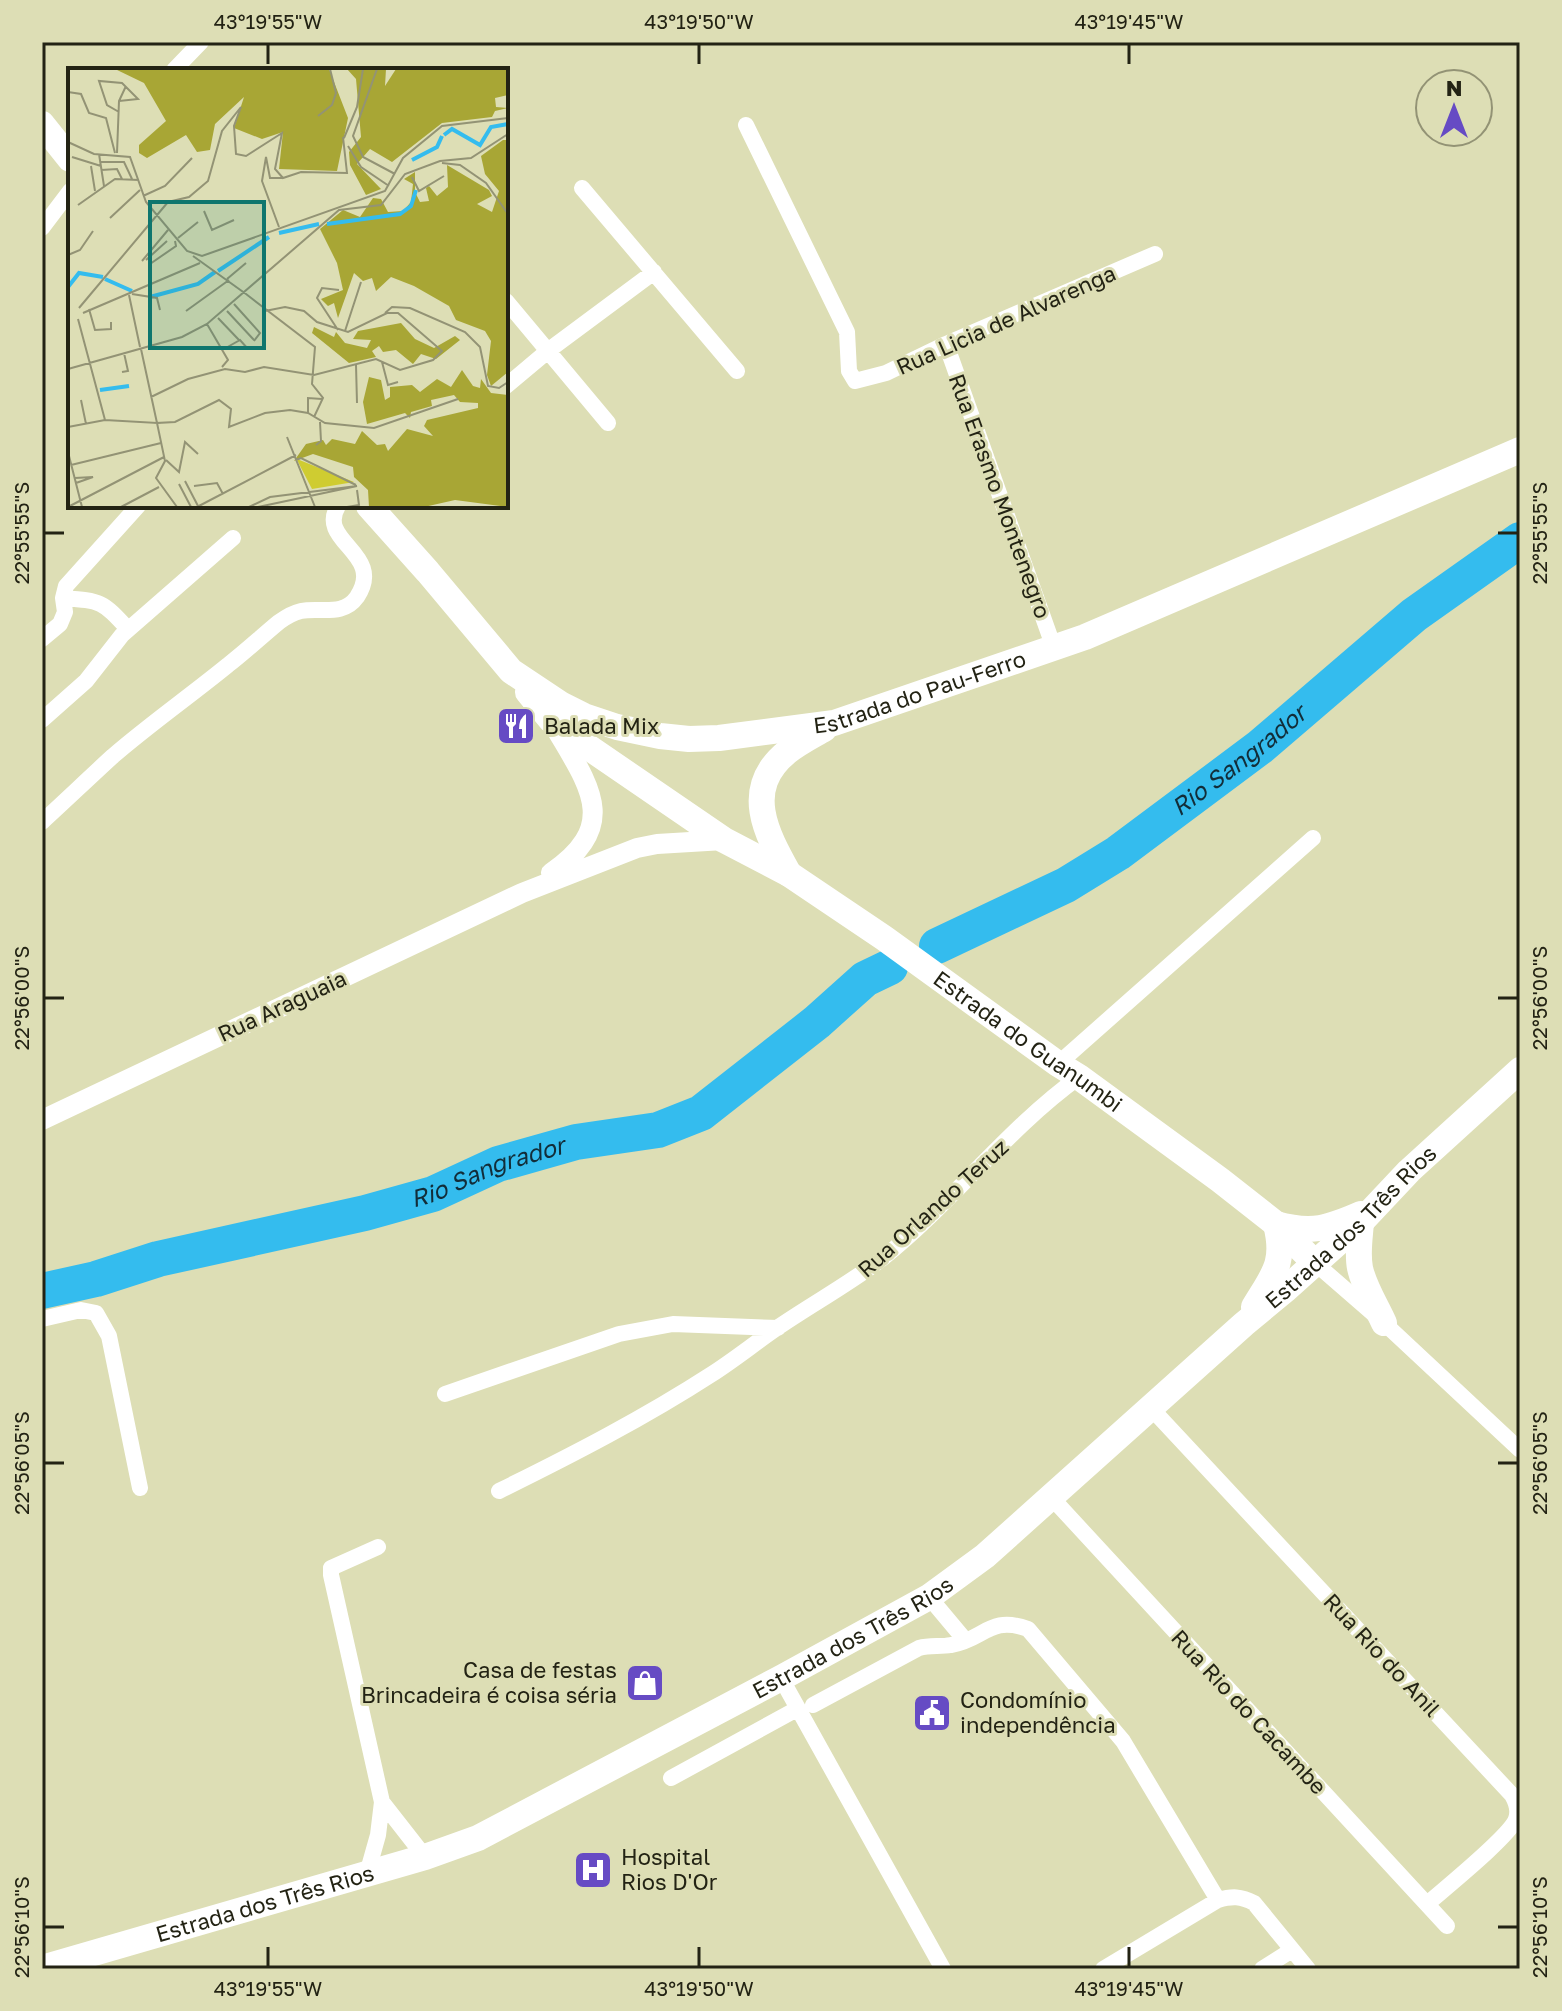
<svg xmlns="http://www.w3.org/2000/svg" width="1562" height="2011" font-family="'Golos Text',sans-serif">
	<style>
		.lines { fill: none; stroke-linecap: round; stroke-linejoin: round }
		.river { stroke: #34bcee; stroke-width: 36 }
		.minor { stroke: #fff; stroke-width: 16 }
		.tertiary { stroke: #fff; stroke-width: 20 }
		.primary { stroke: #fff; stroke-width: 26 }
		.ticks { fill: none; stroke: #232314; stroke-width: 3 }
		.labels { text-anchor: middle; stroke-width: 6; stroke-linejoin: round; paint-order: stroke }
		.street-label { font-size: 22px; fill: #232314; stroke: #dddeb5 }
		.poi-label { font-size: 22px; fill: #232314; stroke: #dddeb5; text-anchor: start }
		.water-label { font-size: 24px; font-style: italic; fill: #122d39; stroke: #dddeb5 }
		.inset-river { fill: none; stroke: #34bcee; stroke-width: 4 }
		.inset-road { fill: none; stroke: #939375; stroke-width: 2 }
		.view { fill: #0f766e; fill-opacity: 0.15; stroke: #0f766e; stroke-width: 4 }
		.inset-edge { fill: none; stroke: #232314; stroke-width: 4 }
		.neatline { fill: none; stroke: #232314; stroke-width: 3 }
		.ticks-label { font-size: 20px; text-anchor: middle; fill: #232314 }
	</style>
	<rect width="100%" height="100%" fill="#dddeb5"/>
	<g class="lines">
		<g class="river">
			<path id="s1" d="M 937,946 L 1066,885 L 1118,853 L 1260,747 L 1414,615 L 1520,540"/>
			<path id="s2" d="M 42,1291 L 96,1279 L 158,1259 L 365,1213 L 433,1194 L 498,1164 L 576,1142 L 658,1130 L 701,1113 L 817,1022 L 865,979 L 890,967"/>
		</g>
		<path class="minor" d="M 174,70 L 201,42
			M 746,125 L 847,332 L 849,371 L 855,381 L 886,373 L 946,344 L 1155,254
			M 582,188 L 737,371
			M 42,228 L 70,191
			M 506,301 L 608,423
			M 946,344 L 1054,648
			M 506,386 L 549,350 L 654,272
			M 63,598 C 102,601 102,601 128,629
			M 42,639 L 60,624 L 65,612 L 63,598 L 66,586 L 138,506
			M 42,720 L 86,681 L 122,635 L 233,538
			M 42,822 C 66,800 89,778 113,756 C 150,724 190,696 228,665 C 246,651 262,636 279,622 C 286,617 292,613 301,611 C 320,607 343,617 357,597 C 386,553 316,542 338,506
			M 1058,1064 L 1313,838
			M 1315,1263 L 1384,1323 L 1520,1450
			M 42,1319 L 81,1310 L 96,1313 L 109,1336 L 140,1488
			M 445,1394 L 619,1334 L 673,1324 L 778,1328
			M 1150,1407 L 1512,1795 C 1516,1802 1519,1811 1516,1819 C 1510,1836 1444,1889 1427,1904
			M 499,1491 C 572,1455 644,1418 712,1374 C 734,1360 755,1343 777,1328 C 812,1304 849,1284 883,1258 C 952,1203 1008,1128 1079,1077
			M 1051,1497 L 1447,1926
			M 929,1597 L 965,1640
			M 781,1678 L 943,1969
			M 813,1705 L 919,1648 C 930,1645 940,1647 951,1645 C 984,1640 989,1615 1028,1629 L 1123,1741 L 1218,1900
			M 671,1778 L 797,1709
			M 382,1802 L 425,1857
			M 367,1874 L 378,1835 L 382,1802 L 331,1575 L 331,1568 L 378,1547
			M 1103,1969 L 1218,1900 C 1232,1896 1241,1896 1254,1903 L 1308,1969
			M 1262,1969 L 1292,1950"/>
		<path class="tertiary" d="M 551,873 C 623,824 587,783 553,724
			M 42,1120 L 522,893 L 637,848 L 657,844 L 724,840"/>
		<g class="primary">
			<path d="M 42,124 L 70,159"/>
			<path id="s3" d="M 369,506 L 428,572 L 511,671 L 562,705 L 584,716 L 617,727 L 660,736 L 689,739 L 719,738 L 834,723 L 1085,637 L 1520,450"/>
			<path id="s4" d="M 528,692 L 551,720 L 591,749 L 724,840 L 789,874 L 884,938 L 1058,1064 L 1079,1077 L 1220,1180 L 1276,1224 L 1315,1263"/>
			<path d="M 789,874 C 766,833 742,789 787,752 C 798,743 812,736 824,729"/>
			<path d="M 1361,1222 C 1360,1237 1357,1253 1360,1268 C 1364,1287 1376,1305 1384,1323"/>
			<path d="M 1276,1224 C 1312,1234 1329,1228 1361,1214"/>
			<path d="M 1254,1307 C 1273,1275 1286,1264 1276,1224"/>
			<path id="s5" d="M 42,1968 L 425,1857 L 478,1838 L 781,1678 L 929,1597 L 985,1556 L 1244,1324 L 1285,1290 L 1361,1222 L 1409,1171 L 1520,1070"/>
		</g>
	</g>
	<path class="ticks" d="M 268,44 L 268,64M 699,44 L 699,64M 1129,44 L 1129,64M 44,533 L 64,533M 1498,533 L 1518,533M 44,998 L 64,998M 1498,998 L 1518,998M 44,1463 L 64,1463M 1498,1463 L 1518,1463M 44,1927 L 64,1927M 1498,1927 L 1518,1927M 268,1947 L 268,1967M 699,1947 L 699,1967M 1129,1947 L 1129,1967"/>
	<defs>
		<g id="restaurant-square" transform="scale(2)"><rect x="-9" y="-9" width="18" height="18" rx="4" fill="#664bc4" stroke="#dddeb5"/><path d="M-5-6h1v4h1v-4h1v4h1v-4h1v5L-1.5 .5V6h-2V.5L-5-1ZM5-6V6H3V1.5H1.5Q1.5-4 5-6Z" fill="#fff"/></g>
		<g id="shop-square" transform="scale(2)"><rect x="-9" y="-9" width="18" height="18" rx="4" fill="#664bc4" stroke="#dddeb5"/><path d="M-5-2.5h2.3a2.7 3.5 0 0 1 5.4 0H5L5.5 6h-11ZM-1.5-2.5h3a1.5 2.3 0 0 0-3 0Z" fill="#fff"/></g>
		<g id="civic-square" transform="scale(2)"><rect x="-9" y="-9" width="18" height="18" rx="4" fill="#664bc4" stroke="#dddeb5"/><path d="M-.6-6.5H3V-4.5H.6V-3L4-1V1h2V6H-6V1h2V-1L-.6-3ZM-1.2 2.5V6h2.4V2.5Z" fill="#fff"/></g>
		<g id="hospital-square" transform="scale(2)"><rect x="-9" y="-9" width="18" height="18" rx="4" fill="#664bc4" stroke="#dddeb5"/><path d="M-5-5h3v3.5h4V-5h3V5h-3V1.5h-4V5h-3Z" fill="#fff"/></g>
	</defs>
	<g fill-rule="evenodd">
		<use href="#restaurant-square" x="516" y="726"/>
		<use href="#shop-square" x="645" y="1683"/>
		<use href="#civic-square" x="932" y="1713"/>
		<use href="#hospital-square" x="593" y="1870"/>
	</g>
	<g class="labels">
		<g class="street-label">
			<text transform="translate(1006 320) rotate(-24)" y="8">Rua Licia de Alvarenga</text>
			<text transform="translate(1000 496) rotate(70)" y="8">Rua Erasmo Montenegro</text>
			<text dy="8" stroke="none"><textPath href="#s3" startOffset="648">Estrada do Pau-Ferro</textPath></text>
			<text transform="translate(282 1006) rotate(-25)" y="8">Rua Araguaia</text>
			<text dy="8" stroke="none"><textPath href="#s4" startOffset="612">Estrada do Guanumbi</textPath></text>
			<text transform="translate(933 1208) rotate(-42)" y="8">Rua Orlando Teruz</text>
			<text dy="8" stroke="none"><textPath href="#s5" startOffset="1528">Estrada dos Três Rios</textPath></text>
			<text dy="8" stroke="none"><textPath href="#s5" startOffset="880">Estrada dos Três Rios</textPath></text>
			<text transform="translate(1382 1655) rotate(47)" y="8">Rua Rio do Anil</text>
			<text transform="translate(1249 1712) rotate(47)" y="8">Rua Rio do Cacambe</text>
			<text dy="8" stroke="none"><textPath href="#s5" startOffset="232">Estrada dos Três Rios</textPath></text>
		</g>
		<g class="poi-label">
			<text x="544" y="734">Balada Mix</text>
			<text x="617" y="1678" text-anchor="end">Casa de festas<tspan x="617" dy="25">Brincadeira é coisa séria</tspan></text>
			<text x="960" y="1708">Condomínio<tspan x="960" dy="25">independência</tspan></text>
			<text x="621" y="1865">Hospital<tspan x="621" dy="25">Rios D'Or</tspan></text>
		</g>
		<g class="water-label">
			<text dy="8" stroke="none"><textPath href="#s1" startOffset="356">Rio Sangrador</textPath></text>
			<text dy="8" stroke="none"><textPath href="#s2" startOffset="462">Rio Sangrador</textPath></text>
		</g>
	</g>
	<g transform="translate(68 68)">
		<rect width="440" height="440" fill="#dddeb5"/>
		<path d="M 229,392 L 229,391 L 286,414 L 244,421 Z" fill="#cfcc31"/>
		<path d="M 47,1 L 261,1 L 280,50 L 269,103 L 211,101 L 215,64 L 194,71 L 166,60 L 176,29 L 147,56 L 142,82 L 129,84 L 118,67 L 79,90 L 71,85 L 71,77 L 98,53 L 76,15 ZM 279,1 L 318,1 L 317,18 L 328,1 L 440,1 L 440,27 L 427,30 L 428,39 L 440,40 L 427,43 L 424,49 L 374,55 L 324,94 L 302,81 L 289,96 L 313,121 L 298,127 L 282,97 L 281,84 L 293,69 L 288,11 ZM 435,72 L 440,72 L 440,304 L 423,318 L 419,307 L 423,273 L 417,263 L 388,252 L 381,238 L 346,218 L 323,209 L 308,223 L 304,210 L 295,213 L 286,205 L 270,250 L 266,235 L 260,238 L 253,231 L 275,222 L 269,195 L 252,161 L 275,142 L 292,149 L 305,130 L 313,131 L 320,144 L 335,143 L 343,134 L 345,116 L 336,111 L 347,104 L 347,124 L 352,134 L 361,133 L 358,120 L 361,118 L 369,128 L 380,119 L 379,97 L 421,122 L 424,128 L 409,136 L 424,144 L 431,123 L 417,106 L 413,88 ZM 333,255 L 347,271 L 366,280 L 387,268 L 392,272 L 368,291 L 353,286 L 345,296 L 328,282 L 315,284 L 311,278 L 304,283 L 308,289 L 281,295 L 244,265 L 246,259 L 266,269 L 268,264 L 277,275 L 299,280 L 303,272 L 285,271 L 290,263 ZM 394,302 L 405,318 L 412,320 L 413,311 L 423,325 L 440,327 L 440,439 L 387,432 L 356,439 L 301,439 L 300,422 L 286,409 L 285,399 L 245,386 L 226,393 L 238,376 L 255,372 L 258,377 L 264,371 L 287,376 L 294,363 L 309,377 L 317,376 L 320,383 L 339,361 L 365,368 L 356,358 L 359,352 L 410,340 L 410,335 L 392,334 L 386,327 L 363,332 L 364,338 L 343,344 L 342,350 L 337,345 L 299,356 L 295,334 L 301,309 L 313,312 L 317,332 L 322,329 L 322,319 L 344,317 L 352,324 L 369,311 L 383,319 Z" fill="#a8a635"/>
		<path class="inset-river" d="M 376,67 L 384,61 L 412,77 L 423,59 L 440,56M 344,92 L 369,79 L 374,68M 259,156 L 332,146 L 343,138 L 348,122M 211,165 L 251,156M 150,203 L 201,169M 37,211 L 64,223M 0,219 L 11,205 L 35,209M 82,229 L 130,216 L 147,204M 32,322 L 61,318"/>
		<path class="inset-road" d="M 309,1 L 285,68 L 295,89 L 327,106M 0,24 L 13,26 L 21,45 L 38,50 L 47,85M 51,33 L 70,31 L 54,15 L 31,13 L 39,37 L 51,44M 250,48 L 264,37 L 268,25 L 262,1M 276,70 L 289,39 L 295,1M 0,74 L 26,86 L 62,89 L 78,134 L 119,183 L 134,188 L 317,123 L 335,90 L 374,58 L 440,50M 280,78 L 293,99 L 321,118M 49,85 L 51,33 L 58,18M 31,86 L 36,118M 4,89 L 33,98M 32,94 L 56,94 L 64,111M 374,95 L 392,97 L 418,115 L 440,146M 23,98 L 27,123M 33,102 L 49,101 L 54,111M 344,109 L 351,123 L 376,108M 75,128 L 97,118 L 124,90M 10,137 L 47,111 L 71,112M 136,143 L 144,162 L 166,152M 42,150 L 72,122M 211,159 L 194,113 L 198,89 L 202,110 L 215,110M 110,170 L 130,154M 0,187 L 12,182 L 25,163M 125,188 L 178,226M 78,192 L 99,173M 74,193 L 100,162M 82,196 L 108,178 L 107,173M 159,211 L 178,195M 64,226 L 89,230 L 92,242M 178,226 L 247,279 L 244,316 L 255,330 L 246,349M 61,227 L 72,279M 166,236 L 192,265 L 186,273M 11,240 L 100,134 L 121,129 L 140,113 L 154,63 L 173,39 L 166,58 L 168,86 L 178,88 L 214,65 L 207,101 L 215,110 L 233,104 L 279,105 L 275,69M 21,241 L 27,262 L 43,261 L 43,254M 118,243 L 161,212M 159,243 L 186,272M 15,245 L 132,195M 317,245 L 324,239 L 342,240 L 397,264 L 412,279 L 420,318 L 431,320 L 440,314M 150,250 L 171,272M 10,251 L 37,352M 139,256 L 160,292 L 154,299M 270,262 L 249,230 L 254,220 L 271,222M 277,263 L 293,214M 156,281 L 172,272 L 180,281M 314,294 L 320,317 L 330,314M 288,297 L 289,335M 0,301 L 114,269 L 139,256 L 271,142 L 313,137 L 337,106 L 372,93 L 403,90 L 440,66M 54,304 L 60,303 L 56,285M 83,329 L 120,311 L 157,301 L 177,304 L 196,299 L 246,307 L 308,291 L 332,302 L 365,292 L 374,283 L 330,245 L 319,245 L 280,264 L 249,254 L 236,243 L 217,239 L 197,243M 13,332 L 18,356M 240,345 L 240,330 L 254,331M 0,359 L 37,352 L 89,355 L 73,281M 219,369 L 247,439M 248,377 L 253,373 L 252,354M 0,384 L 14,439M 98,392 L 111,404 L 117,374 L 130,386M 228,392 L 233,390 L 288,417M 3,397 L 93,375M 7,410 L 25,409 L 8,415M 117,413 L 130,438M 111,416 L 123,439M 126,418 L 149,415 L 155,426M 0,439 L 96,389M 53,439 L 91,419M 109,439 L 88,410 L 97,393 L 89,355 L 107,354 L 151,332 L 163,341 L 161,359 L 197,345 L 222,342 L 240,345 L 257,355 L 306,360 L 390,331M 129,439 L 228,387M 181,439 L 202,429 L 289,418 L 190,439M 279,439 L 291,437 L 289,422"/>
		<path class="view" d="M 82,134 L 196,134 L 196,280 L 82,280 Z"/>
		<rect width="440" height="440" class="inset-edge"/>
	</g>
	<rect width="1562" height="2011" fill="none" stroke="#dddeb5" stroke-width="88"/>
	<g transform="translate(1454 108)"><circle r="38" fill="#dddeb5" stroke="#939375" stroke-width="2"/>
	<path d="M0-6L14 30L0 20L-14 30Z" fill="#664bc4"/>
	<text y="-12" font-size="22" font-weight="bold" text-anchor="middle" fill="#232314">N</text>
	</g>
	<rect x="44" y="44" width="1474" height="1923" class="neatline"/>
	<g class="ticks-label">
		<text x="268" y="29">43°19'55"W</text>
		<text x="699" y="29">43°19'50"W</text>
		<text x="1129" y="29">43°19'45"W</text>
		<text transform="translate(22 533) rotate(-90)" y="7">22°55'55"S</text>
		<text transform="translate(1540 533) rotate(-90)" y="7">22°55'55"S</text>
		<text transform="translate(22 998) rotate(-90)" y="7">22°56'00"S</text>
		<text transform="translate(1540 998) rotate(-90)" y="7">22°56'00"S</text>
		<text transform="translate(22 1463) rotate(-90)" y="7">22°56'05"S</text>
		<text transform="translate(1540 1463) rotate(-90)" y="7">22°56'05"S</text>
		<text transform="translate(22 1927) rotate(-90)" y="7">22°56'10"S</text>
		<text transform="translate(1540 1927) rotate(-90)" y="7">22°56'10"S</text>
		<text x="268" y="1996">43°19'55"W</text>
		<text x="699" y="1996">43°19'50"W</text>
		<text x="1129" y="1996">43°19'45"W</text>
	</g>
</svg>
